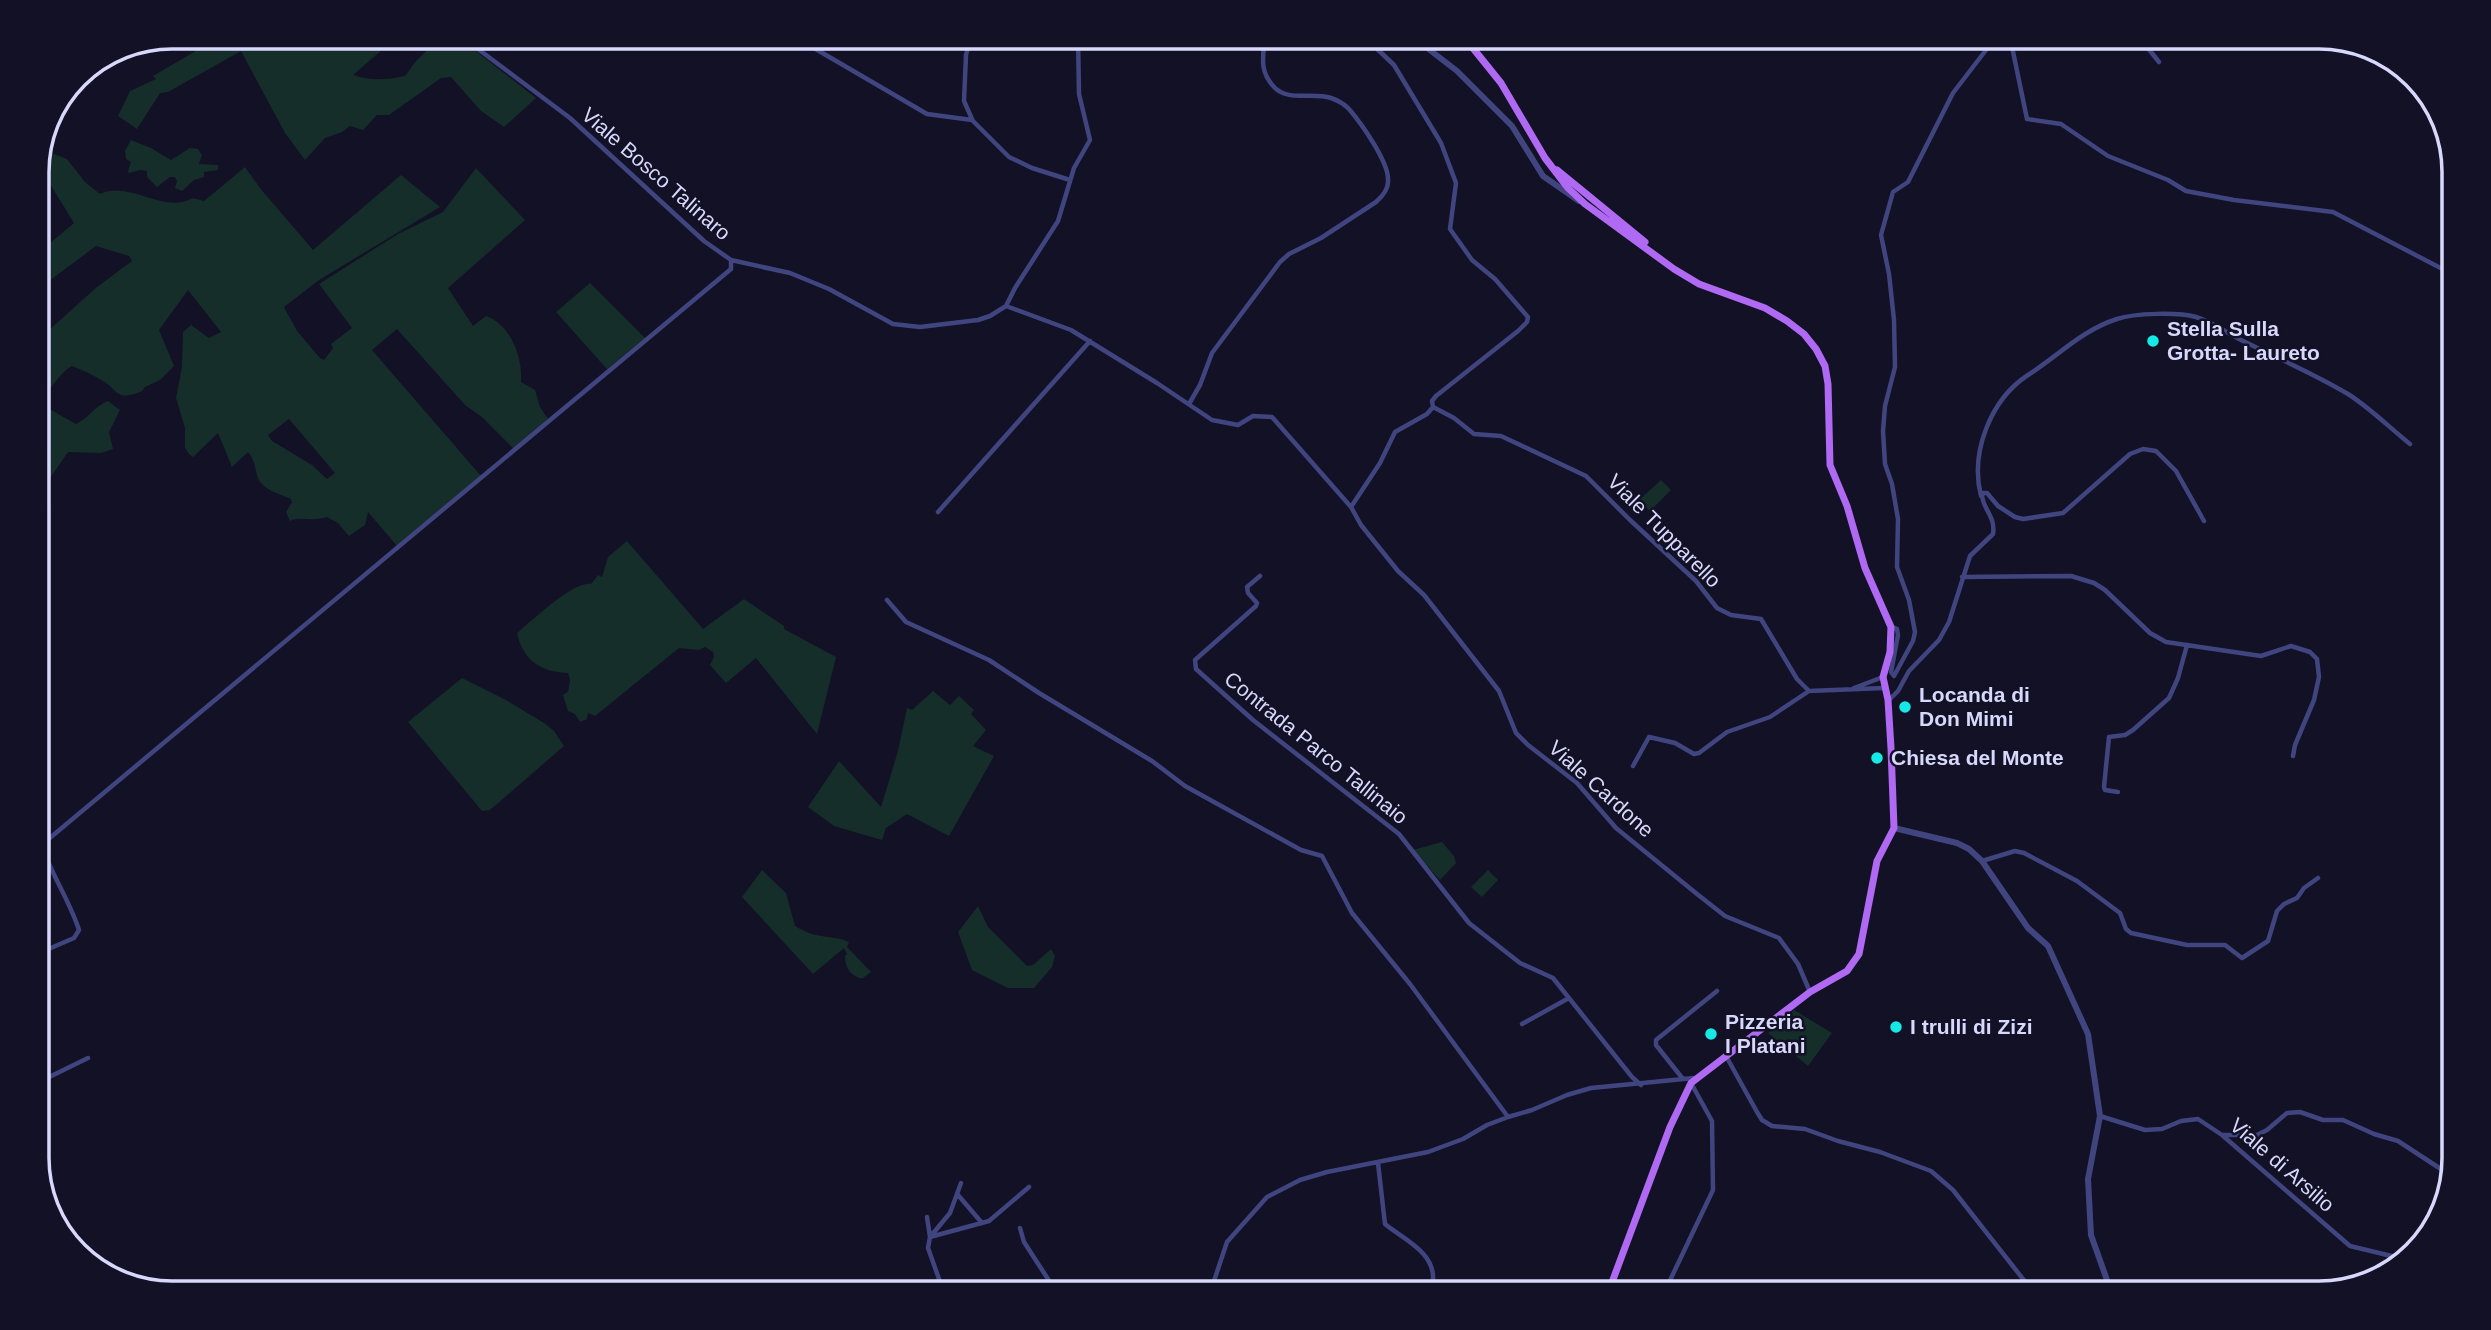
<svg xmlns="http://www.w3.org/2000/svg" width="2491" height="1330" font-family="Helvetica,sans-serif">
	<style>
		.green { fill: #152e2a; fill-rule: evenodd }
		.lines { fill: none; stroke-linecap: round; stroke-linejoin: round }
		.minor { stroke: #404580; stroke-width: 4.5 }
		.tertiary { stroke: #404580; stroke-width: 6 }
		.primary { stroke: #af69f2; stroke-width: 7 }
		.poi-dot { fill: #16eae7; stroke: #121125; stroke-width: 2.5 }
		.labels { text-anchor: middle; stroke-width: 5; stroke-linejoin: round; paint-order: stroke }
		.street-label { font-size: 21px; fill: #d8d8fc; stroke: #121125 }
		.poi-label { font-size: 21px; font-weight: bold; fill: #d8d8fc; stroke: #121125; text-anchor: start }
		.rim { fill: none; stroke: #d8d8fc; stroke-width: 3.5 }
	</style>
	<rect width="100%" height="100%" fill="#121125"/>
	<path class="green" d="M 201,37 L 397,37 L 353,75 C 370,81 387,80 405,76 L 416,61 L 441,37 L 458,37 L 536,98 L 504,127 L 481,111 L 451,77 L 441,78 L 389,115 L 377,115 L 363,130 L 350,126 L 342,132 L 325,138 L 305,160 L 285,133 L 241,51 L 168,92 L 160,93 L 137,129 L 118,116 L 130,91 L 156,79 L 153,76 L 206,45 Z
		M 131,140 L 151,148 L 171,160 L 190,148 L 198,149 L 202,155 L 199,164 L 218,165 L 218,170 L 204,172 L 204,177 L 194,180 L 182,191 L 175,188 L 177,181 L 175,177 L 170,177 L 157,187 L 147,177 L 147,171 L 140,170 L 129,173 L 128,171 L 131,162 L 126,159 L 125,151 Z
		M 46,151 L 67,159 L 85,182 L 100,194 C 130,180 163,215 193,198 L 204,201 L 245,167 L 260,188 L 313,250 L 401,175 L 440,207 L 319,280 L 284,307 L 297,331 L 320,358 L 324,360 L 333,348 L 331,344 L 352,328 L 319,284 L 398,234 L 443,212 L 476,168 L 525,220 L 448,288 L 473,326 L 486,316 C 510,324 523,357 521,382 L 535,390 L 540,407 L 548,419 L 514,449 L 482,417 L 465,405 L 397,329 L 372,350 L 481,476 L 397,546 L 368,512 L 365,525 L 349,536 L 338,523 L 327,517 C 312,522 300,516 290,521 L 286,512 L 292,502 L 291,499 C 280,494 263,490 258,478 C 255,469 255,460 248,452 L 232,467 L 218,433 L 193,457 L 189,454 L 185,448 L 185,428 L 176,398 L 182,367 L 183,332 L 191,325 L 209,338 L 221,332 L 188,290 L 159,330 L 174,366 L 160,380 L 145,387 L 142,391 C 115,402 120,391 103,381 C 93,375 83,370 72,366 C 60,372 52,388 42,399 L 44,406 L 76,424 C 89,418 93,407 108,401 L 120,410 L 109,432 L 113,449 L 101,453 L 68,452 L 37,497 L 37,322 L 49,330 L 97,287 L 132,261 L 129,256 L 96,246 L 37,290 L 37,229 L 49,244 L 74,223 L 37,163 ZM 289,419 L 335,473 L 327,479 L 312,465 L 272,441 L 268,435 Z
		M 590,283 L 645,338 L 607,369 L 556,312 Z
		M 1661,480 L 1671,490 L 1650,511 L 1639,500 Z
		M 627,541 L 703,629 L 744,599 L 784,626 L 784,629 L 836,657 L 817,734 L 756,658 L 726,683 L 710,665 L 714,657 L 713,652 L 705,647 L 699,650 L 679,648 L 595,716 L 588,713 L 587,719 L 580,722 L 575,714 L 568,711 L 563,695 L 568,692 L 570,680 L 568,673 C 540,672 523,660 517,633 C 532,621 573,581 591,584 L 598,575 L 602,577 L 608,557 Z
		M 462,678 L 506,700 L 544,723 L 554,731 L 564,746 L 490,810 L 482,811 L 408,722 Z
		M 933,691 L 950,705 L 959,696 L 974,710 L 971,714 L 986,730 L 973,746 L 994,756 L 949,836 L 907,814 L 886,828 L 882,840 L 834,826 L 808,807 L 839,761 L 881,807 L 898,751 L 907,708 L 912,710 Z
		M 1442,842 L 1454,856 L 1456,863 L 1440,880 L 1413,850 Z
		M 762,870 L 786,893 L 795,926 C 801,929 807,933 812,934 C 825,938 836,936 849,942 L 847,947 L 871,972 L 863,978 L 859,978 C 850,974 845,967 845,956 L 847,954 L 844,948 L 813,974 L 742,897 Z
		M 1488,870 L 1498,880 L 1482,897 L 1471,887 Z
		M 978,906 L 988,927 L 1027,966 L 1033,965 L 1051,949 L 1055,956 L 1052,967 L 1034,988 L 1008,988 L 972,970 L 958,932 Z
		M 1794,1010 L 1832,1033 L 1808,1066 L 1768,1033 Z"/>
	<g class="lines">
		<path class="minor" d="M 462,37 L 570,118 L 704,241 L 731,260 L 790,273 L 829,289 L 893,324 L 920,327 L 978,320 L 990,316 L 1006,306
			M 795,37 L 927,114 L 972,120 L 1009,157 L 1032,168 L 1070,180
			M 971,37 L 966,55 L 964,101 L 972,119
			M 2010,37 L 2027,119 L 2061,124 L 2108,156 L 2168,180 L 2186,191 L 2234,200 L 2333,212 L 2454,275
			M 2139,37 L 2159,62
			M 88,80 L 93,68 L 91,67
			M 1006,306 L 1071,330 L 1157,383 L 1212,420 L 1238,425 L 1253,416 L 1272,417 L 1351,507 L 1361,525 L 1398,571 L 1424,595 L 1499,691 L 1516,733 L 1528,745 L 1577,783 L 1616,828 L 1697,894 L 1725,916 L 1779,938 L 1798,964 L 1810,992
			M 1006,306 L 1015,288 L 1058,221 L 1074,168 L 1090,140 L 1079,94 L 1078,37
			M 1189,404 L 1200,385 L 1212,353 L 1280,262 L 1289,254 L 1321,238 L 1376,202 C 1383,196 1389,188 1388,179 C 1388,161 1361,123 1349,109 C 1344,104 1337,100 1331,98 C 1312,92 1288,102 1274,87 C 1259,71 1263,57 1265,37
			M 1433,407 L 1454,418 L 1474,434 L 1501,436 L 1586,476 L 1630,520 L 1696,581 L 1717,608 L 1731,615 L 1761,619 L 1797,679 L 1809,691 L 1884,688
			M 1981,496 C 1970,453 1990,400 2028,375 C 2058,356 2082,330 2117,319 C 2135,313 2178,312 2196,317 C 2211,321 2225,332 2239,339 C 2275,357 2313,373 2348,394 C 2370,408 2390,428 2410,444
			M 1351,507 L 1380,463 L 1395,432 L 1427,414 L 1433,407 L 1432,401 L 1436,396 L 1518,331 L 1527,322 L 1528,317 L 1495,279 L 1472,260 L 1450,229 L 1456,183 L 1441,143 L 1394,65 L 1374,46 L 1353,37
			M 938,512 L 1090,341
			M 1260,576 L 1247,587 L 1248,593 L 1257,603 L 1256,606 L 1195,660 L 1196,669 L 1253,720 L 1399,834 L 1469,923 L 1520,963 L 1553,978 L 1632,1077 L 1641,1085
			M 1962,577 L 2071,576 L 2094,583 L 2105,590 L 2150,633 L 2166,642 L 2261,656 L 2291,646 L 2310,652 L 2317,659 L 2319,677 L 2314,700 L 2295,745 L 2293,756
			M 887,600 L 906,622 L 989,660 L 1039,693 L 1152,761 L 1185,786 L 1301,850 L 1322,856 L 1352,913 L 1410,984 L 1508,1117
			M 1891,627 L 1897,629 L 1898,635 L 1891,672 L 1894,676 L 1913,641 L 1915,632 L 1909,600 L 1897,567 L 1898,519 L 1892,484 L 1885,464 L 1883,431 L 1885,406 L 1895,367 L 1894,320 L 1889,274 L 1881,235 L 1893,192 L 1908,182 L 1953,93 L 1996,37
			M 1854,688 L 1883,677
			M 1889,700 L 1898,691 L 1909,671 L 1939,640 L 1949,622 L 1970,556 L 1993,534 C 1996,515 1981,508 1982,493 L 1987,493 L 1998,506 L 2015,517 L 2023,519 L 2063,513 L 2130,454 L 2143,449 L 2156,451 L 2176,471 L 2204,521
			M 1633,766 L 1649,737 L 1675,743 L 1694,754 L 1699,753 L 1727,732 L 1770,717 L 1809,691
			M 2118,792 L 2105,790 L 2104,787 L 2109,737 L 2125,735 L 2133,730 L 2169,698 L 2178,678 L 2187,645
			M 1982,861 L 2015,851 L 2024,853 L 2077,881 L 2120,913 L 2126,929 L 2131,933 L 2187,945 L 2225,945 L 2242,958 L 2268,941 L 2277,911 L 2284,904 L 2297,898 L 2304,888 L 2318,878
			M 37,954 L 74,938 L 79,930 C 70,902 53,877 43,849 L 45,842 L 731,269 L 731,260
			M 1522,1024 L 1569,998
			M 1726,1056 L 1757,1112 L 1762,1120 L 1772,1126 L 1805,1129 L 1838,1141 L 1880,1152 L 1931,1171 L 1953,1190 L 2034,1293
			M 1683,1079 L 1656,1045 L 1656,1040 L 1717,991
			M 37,1083 L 88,1058
			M 2100,1116 L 2145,1130 L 2162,1129 L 2181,1121 L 2198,1119 L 2222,1135 L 2350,1246 L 2404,1259
			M 2223,1135 L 2257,1135 L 2267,1130 L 2287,1113 L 2300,1112 L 2323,1120 L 2343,1120 L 2374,1134 L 2398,1141 L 2450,1175
			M 1378,1163 L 1385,1224 C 1403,1239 1435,1252 1433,1280
			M 958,1195 L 982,1223
			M 927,1217 L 930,1237 L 950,1213 L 961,1183
			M 1020,1228 L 1024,1242 L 1057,1293
			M 505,1285 L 509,1293
			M 944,1293 L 928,1248 L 930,1237 L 989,1221 L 1029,1187
			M 1210,1293 L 1227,1242 L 1267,1197 L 1300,1180 L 1327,1172 L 1428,1152 L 1463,1139 L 1487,1125 L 1508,1117 L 1532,1110 L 1567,1095 L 1591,1088 L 1694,1078
			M 1664,1293 L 1713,1190 L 1712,1121 L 1691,1083"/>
		<path class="tertiary" d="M 1413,37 L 1457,71 L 1512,126 L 1543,176 L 1579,201
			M 1894,828 L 1957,843 L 1969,849 L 1982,861 L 2028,928 L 2048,946 L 2088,1034 L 2100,1116 L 2088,1179 L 2091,1235 L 2107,1280 L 2101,1293"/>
		<path class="primary" d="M 1464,37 L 1501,83 L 1545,158 L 1568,188 L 1585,204 L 1674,269 L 1699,284 L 1765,308 L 1787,321 L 1804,334 L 1816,349 L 1825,366 L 1828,384 L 1830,465 L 1847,506 L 1865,568 L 1891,627 L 1890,652 L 1883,677 L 1888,700 L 1891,748 L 1894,828 L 1877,861 L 1859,954 L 1847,971 L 1810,992 L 1691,1083 L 1670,1127 L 1608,1293
			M 1557,170 L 1645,242"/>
	</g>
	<g class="poi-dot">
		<circle cx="2153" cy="341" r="7"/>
		<circle cx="1905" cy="707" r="7"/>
		<circle cx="1877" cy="758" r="7"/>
		<circle cx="1896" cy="1027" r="7"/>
		<circle cx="1711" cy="1034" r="7"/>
	</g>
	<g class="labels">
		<g class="street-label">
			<text transform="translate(656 174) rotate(41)" y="7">Viale Bosco Talinaro</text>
			<text transform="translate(1664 531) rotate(45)" y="7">Viale Tupparello</text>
			<text transform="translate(1316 748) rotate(39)" y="7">Contrada Parco Tallinaio</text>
			<text transform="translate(1601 789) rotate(42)" y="7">Viale Cardone</text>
			<text transform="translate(2282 1165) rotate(41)" y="7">Viale di Arsilio</text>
		</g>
		<g class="poi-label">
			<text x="2167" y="336">Stella Sulla<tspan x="2167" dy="24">Grotta- Laureto</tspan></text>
			<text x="1919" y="702">Locanda di<tspan x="1919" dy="24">Don Mimi</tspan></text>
			<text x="1891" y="765">Chiesa del Monte</text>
			<text x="1725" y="1029">Pizzeria<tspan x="1725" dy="24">I Platani</tspan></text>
			<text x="1910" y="1034">I trulli di Zizi</text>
		</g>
	</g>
	<path d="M0 0H2491V1330H0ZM172 49H2319A123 123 0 0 1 2442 172V1158A123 123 0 0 1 2319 1281H172A123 123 0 0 1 49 1158V172A123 123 0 0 1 172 49Z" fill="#121125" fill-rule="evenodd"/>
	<path class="rim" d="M172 49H2319A123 123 0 0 1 2442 172V1158A123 123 0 0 1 2319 1281H172A123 123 0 0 1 49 1158V172A123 123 0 0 1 172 49Z"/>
</svg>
